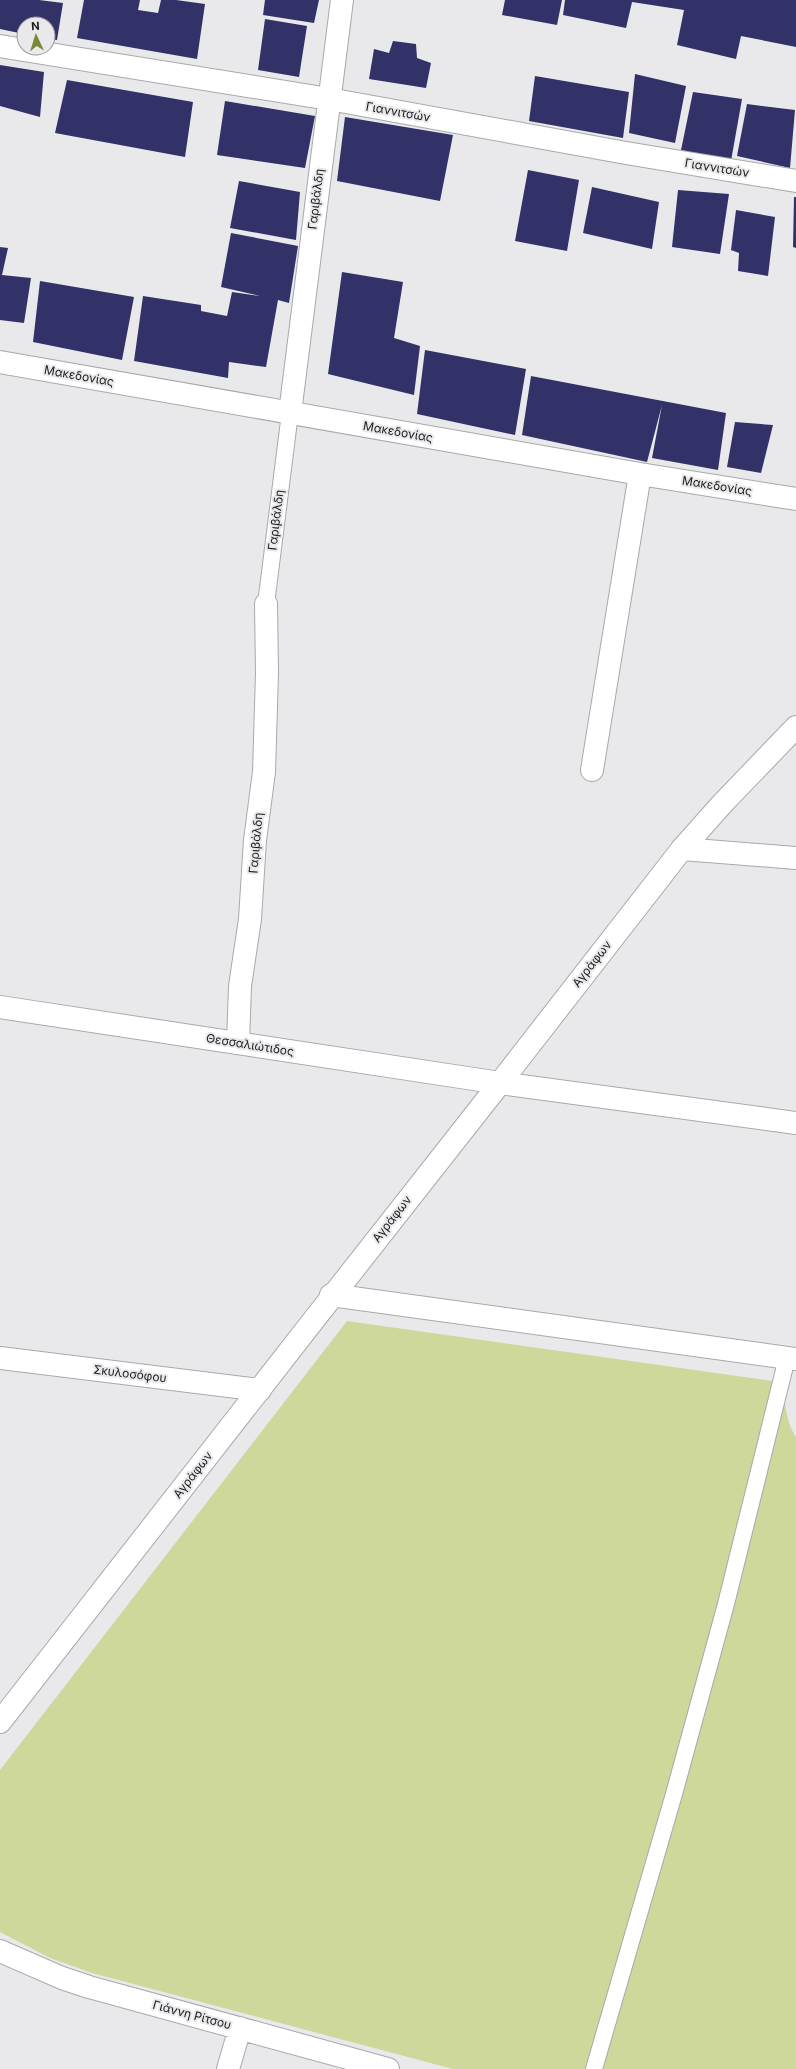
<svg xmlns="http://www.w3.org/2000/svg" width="796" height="2069" font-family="Inter,sans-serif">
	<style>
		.green { fill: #cdd89a }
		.building { fill: #323168 }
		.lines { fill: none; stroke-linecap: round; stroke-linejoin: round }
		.lane-casing { stroke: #a8a9ac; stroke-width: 18 }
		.street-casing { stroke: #a8a9ac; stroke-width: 24 }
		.secondary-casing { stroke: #a8a9ac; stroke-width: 24 }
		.lane { stroke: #fff; stroke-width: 16 }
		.street { stroke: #fff; stroke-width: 22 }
		.secondary { stroke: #fff; stroke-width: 22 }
		.labels { text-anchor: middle; stroke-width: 4; stroke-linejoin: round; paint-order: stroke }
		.street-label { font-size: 12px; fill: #1a1a1c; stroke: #e9e9ec }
	</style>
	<rect width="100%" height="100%" fill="#e9e9ec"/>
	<path class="green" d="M 347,1321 L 780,1382 C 786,1400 785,1421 796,1437 L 796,2069 L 453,2069 L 92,1973 L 50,1958 L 0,1932 L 0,1770 Z"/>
	<path class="building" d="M 0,0 L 39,0 L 63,3 L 57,40 L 48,39 L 48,24 L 24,24 L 24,34 L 0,29 Z
		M 84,0 L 140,0 L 138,10 L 158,13 L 161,0 L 176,0 L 205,4 L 197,59 L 77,38 Z
		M 265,0 L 319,0 L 314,23 L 263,15 Z
		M 505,0 L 562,0 L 557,25 L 502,15 Z
		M 565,0 L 796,0 L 796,47 L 741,36 L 736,59 L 677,45 L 684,10 L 632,2 L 626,28 L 563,15 Z
		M 265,19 L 307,26 L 299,77 L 258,70 Z
		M 393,41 L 416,44 L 417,58 L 431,63 L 426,88 L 369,79 L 374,49 L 389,53 Z
		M 0,65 L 44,72 L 40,117 L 0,106 Z
		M 635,74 L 686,86 L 675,143 L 629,133 Z
		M 535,76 L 629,92 L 623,138 L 529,121 Z
		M 67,80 L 193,102 L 185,157 L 55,133 Z
		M 693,92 L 742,99 L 731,161 L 681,150 Z
		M 225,101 L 315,116 L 305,168 L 217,155 Z
		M 747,104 L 795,110 L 790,168 L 737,156 Z
		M 345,117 L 453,135 L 440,201 L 337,181 Z
		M 528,170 L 579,180 L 567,251 L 515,241 Z
		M 239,181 L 300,192 L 296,240 L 230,228 Z
		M 592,187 L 659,202 L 652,249 L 583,233 Z
		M 678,190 L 729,194 L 720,254 L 672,247 Z
		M 794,197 L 796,197 L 796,248 L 793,247 Z
		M 736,210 L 775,217 L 768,276 L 738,271 L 739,253 L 731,250 Z
		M 231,233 L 298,246 L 289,303 L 278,300 L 266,367 L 229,362 L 228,378 L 134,361 L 143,296 L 201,305 L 201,311 L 227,316 L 232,292 L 260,296 L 221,287 Z
		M 0,247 L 8,248 L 2,275 L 31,278 L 24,323 L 0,320 Z
		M 342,272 L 403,282 L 394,338 L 420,346 L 414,395 L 328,374 Z
		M 40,281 L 134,297 L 122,360 L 33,342 Z
		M 425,350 L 526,369 L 515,435 L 417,414 Z
		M 531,376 L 726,413 L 718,470 L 652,458 L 662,405 L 647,462 L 522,435 Z
		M 735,422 L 773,425 L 761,473 L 727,467 Z"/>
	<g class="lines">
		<g class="lane-casing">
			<path id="lane" d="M 266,604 L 290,413
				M 594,2069 L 674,1794 L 726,1604 L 787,1358"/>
		</g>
		<g class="street-casing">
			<path id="street" d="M 0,46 L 329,99 L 626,153 L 796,181
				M 0,362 L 640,474 L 796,499
				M 290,413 L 342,0
				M 592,770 L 640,474
				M 682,849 L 796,858
				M 238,1043 L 240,986 L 250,919 L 255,840 L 264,772 L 267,673 L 266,604
				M 331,1295 L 796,1359
				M 0,1358 L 260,1390
				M 0,1722 C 167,1509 332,1295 500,1083 L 796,1123
				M 0,1951 L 62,1978 L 89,1987 L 388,2069
				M 228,2069 L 240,2028"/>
		</g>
		<g class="secondary-casing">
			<path id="secondary" d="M 0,1007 L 500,1083 L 682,849 L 722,804 L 796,727"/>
		</g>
		<use href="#lane" class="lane"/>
		<use href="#street" class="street"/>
		<use href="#secondary" class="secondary"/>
	</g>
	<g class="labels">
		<g class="street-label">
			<text transform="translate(398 112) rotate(10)" y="4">Γιαννιτσών</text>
			<text transform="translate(717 168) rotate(9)" y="4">Γιαννιτσών</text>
			<text transform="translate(316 199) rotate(-83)" y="4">Γαριβάλδη</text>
			<text transform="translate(79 376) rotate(10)" y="4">Μακεδονίας</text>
			<text transform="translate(398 432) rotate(10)" y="4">Μακεδονίας</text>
			<text transform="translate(717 486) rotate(9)" y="4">Μακεδονίας</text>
			<text transform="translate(276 520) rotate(-83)" y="4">Γαριβάλδη</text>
			<text transform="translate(256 843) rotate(-85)" y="4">Γαριβάλδη</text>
			<text transform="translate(592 964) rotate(-52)" y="4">Αγράφων</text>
			<text transform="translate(250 1045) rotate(9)" y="4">Θεσσαλιώτιδος</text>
			<text transform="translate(392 1219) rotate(-52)" y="4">Αγράφων</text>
			<text transform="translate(130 1374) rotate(7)" y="4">Σκυλοσόφου</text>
			<text transform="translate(193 1475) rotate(-52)" y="4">Αγράφων</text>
			<text transform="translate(192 2015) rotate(15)" y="4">Γιάννη Ρίτσου</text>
		</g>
	</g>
	<g transform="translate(36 36) rotate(356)"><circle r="19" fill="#e9e9ec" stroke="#969699"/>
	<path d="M0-3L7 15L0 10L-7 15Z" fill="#7c8835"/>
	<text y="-6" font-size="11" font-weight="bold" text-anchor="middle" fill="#1a1a1c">N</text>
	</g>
</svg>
